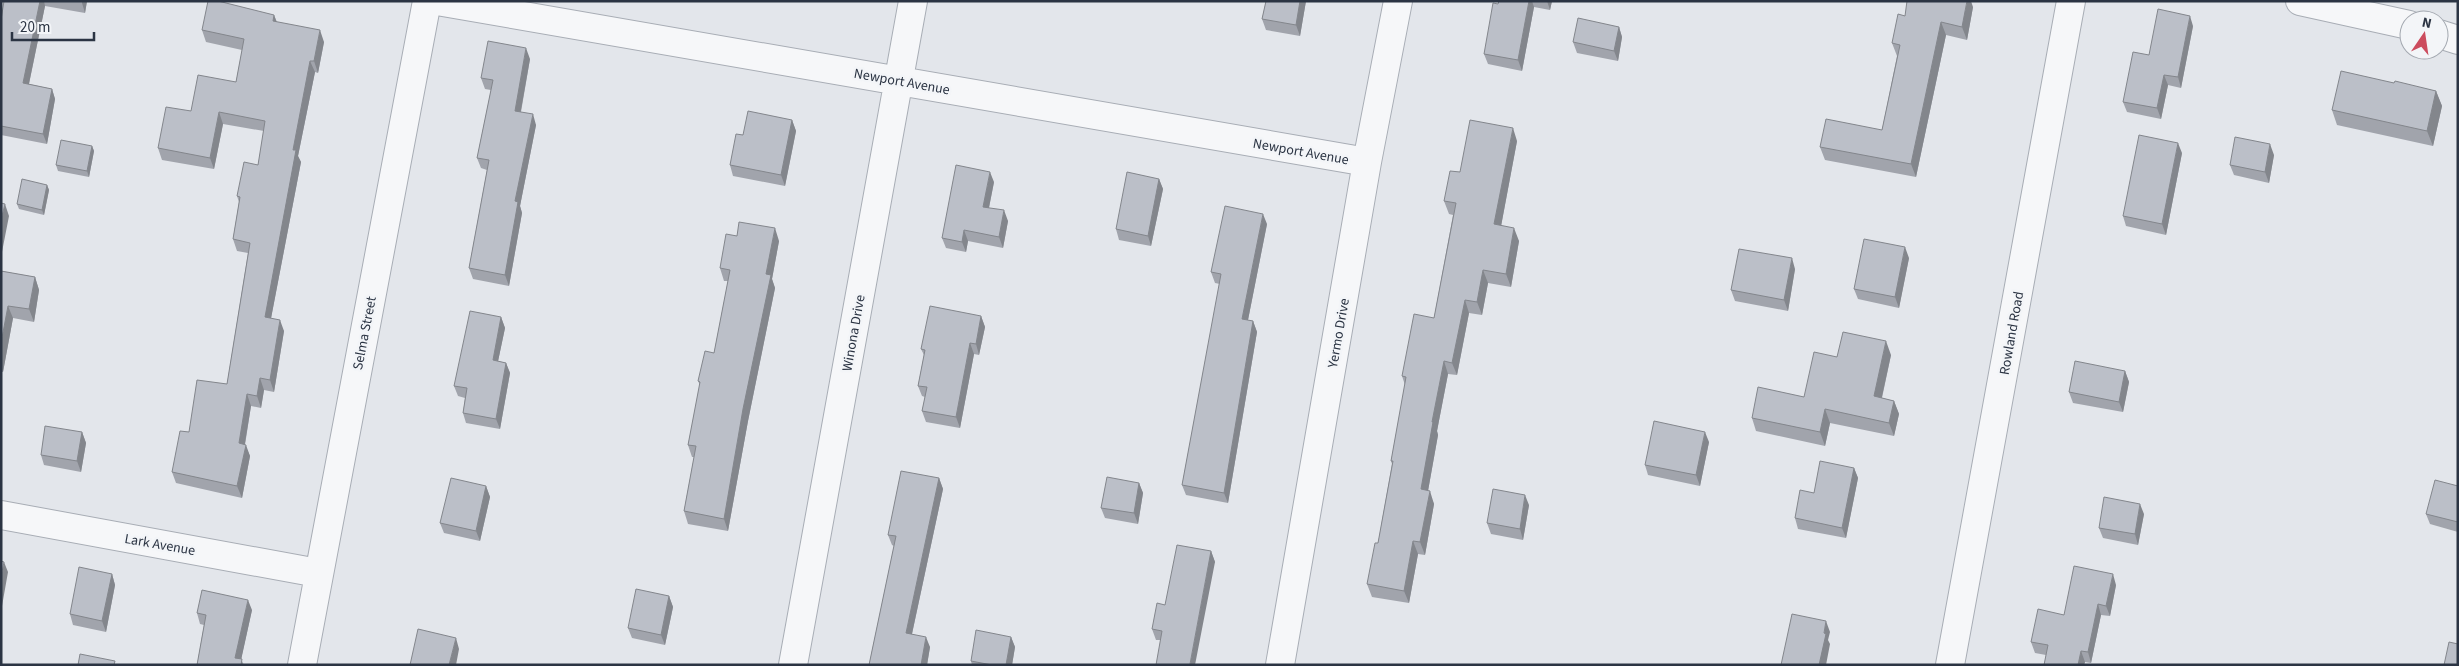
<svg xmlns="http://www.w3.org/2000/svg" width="2459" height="666" font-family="'Source Sans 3',sans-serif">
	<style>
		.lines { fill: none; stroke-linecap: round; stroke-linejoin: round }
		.street-casing { stroke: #a8adb5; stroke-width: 30 }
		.street { stroke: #f6f7f9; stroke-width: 28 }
		.wall { fill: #a1a4ac }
		.shaded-wall { fill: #83868c }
		.building { fill: #bbbfc8; stroke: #83868c }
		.labels { text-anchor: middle; stroke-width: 5; stroke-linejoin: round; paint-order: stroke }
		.street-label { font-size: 14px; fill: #2b3443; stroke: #f3f5f8 }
	</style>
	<rect width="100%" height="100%" fill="#e3e6eb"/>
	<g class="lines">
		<g class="street-casing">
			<path id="street" d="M 437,1 L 1367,162
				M 2300,1 L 2409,25
				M 2439,34 L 2458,40
				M 1,515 L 318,573
				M 302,665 L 427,1
				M 793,665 L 913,1
				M 1280,665 L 1367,162 L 1398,1
				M 1950,665 L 2071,1"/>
		</g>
		<use href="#street" class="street"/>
	</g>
	<path class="wall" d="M 4,1 L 87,1 L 85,13 L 45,6 L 29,84 L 52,89 L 55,99 L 47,144 L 1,135 L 1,20 Z
		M 1266,1 L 1306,1 L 1300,36 L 1266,30 L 1262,19 Z
		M 1499,1 L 1552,1 L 1550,10 L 1534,7 L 1522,71 L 1488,64 L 1484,54 Z
		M 1973,7 L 1967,40 L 1946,35 L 1916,177 L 1825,160 L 1820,147 L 1882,130 L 1897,56 L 1892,43 Z
		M 274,15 L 277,22 L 324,42 L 318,73 L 315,72 L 298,156 L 301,162 L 271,318 L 284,331 L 274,392 L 264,390 L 261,408 L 251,406 L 245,445 L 250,456 L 242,498 L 176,483 L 172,472 L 189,432 L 227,384 L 248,253 L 237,251 L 233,239 L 239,202 L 237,196 L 258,165 L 264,131 L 223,124 L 214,169 L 162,160 L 158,148 L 191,111 L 236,82 L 242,50 L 206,42 L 202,30 Z
		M 2193,26 L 2181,88 L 2168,85 L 2161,119 L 2127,112 L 2123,102 L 2149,55 Z
		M 1619,27 L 1622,37 L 1618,61 L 1577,53 L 1573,42 Z
		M 530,59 L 521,112 L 536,125 L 520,206 L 522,213 L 509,286 L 473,279 L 469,268 L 487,170 L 481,168 L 477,158 L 491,90 L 485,89 L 481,78 Z
		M 2394,83 L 2436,91 L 2442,106 L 2433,146 L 2337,125 L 2332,110 Z
		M 792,120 L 796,131 L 785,186 L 733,176 L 730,165 L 743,135 Z
		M 1517,141 L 1501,226 L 1519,241 L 1511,287 L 1488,283 L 1482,315 L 1469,313 L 1457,375 L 1448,374 L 1437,431 L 1438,435 L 1428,491 L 1434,504 L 1425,555 L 1418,554 L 1409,603 L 1372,597 L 1367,584 L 1378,543 L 1392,464 L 1391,461 L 1405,385 L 1402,376 L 1434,318 L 1453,215 L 1449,214 L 1444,201 L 1460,172 Z
		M 92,146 L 94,151 L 89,177 L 58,171 L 56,165 Z
		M 2182,153 L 2166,235 L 2126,226 L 2123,216 Z
		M 2274,155 L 2269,183 L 2234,175 L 2230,165 Z
		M 1159,179 L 1163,189 L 1151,246 L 1119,240 L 1116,229 Z
		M 994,182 L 989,208 L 1008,221 L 1003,248 L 968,241 L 966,252 L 946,248 L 942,238 Z
		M 47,185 L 49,190 L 44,215 L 19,209 L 17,204 Z
		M 1267,224 L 1248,320 L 1253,321 L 1257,332 L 1228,503 L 1186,495 L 1182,485 L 1220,284 L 1215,283 L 1211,272 Z
		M 737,236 L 779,241 L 772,279 L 775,288 L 748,421 L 728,531 L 688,524 L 684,511 L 694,457 L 692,457 L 688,445 L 700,385 L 698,381 L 714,353 L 728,281 L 724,281 L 720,268 Z
		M 1909,258 L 1899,308 L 1858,299 L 1854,289 Z
		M 1795,269 L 1788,311 L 1735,301 L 1731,290 Z
		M 1,271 L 35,277 L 39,290 L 34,322 L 13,318 L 3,372 L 1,372 Z
		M 981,316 L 985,327 L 979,355 L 974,354 L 960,428 L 926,422 L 922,411 L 925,397 L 922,396 L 918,386 L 924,355 L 921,349 Z
		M 501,317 L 505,328 L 498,361 L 506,363 L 510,373 L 500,429 L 466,423 L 463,413 L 465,398 L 458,396 L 454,386 Z
		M 1891,355 L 1882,398 L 1894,401 L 1899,414 L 1894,436 L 1830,423 L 1825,446 L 1756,431 L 1752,418 L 1804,397 L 1837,357 Z
		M 2125,371 L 2129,382 L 2123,412 L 2073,403 L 2069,392 Z
		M 82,432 L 86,443 L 81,472 L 44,465 L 41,455 Z
		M 1709,442 L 1700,486 L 1648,475 L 1645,465 Z
		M 1854,468 L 1858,478 L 1846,538 L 1798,529 L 1795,518 L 1814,493 Z
		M 939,478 L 943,489 L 912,634 L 930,647 L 927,665 L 869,665 L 894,546 L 892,545 L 888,535 Z
		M 1139,483 L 1143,493 L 1138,524 L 1105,518 L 1101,508 Z
		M 486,486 L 490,497 L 480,541 L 444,533 L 440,523 Z
		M 2458,486 L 2458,532 L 2430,524 L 2426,514 Z
		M 1529,505 L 1523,540 L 1491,534 L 1487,523 Z
		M 2144,514 L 2138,545 L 2103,538 L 2099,528 Z
		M 1211,551 L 1215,562 L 1160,640 L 1156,640 L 1152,629 L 1165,605 Z
		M 112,574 L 115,585 L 106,632 L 73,625 L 70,614 Z
		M 2116,585 L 2110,616 L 2101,615 L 2091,663 L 2085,662 L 2084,665 L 2044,665 L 2046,655 L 2035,653 L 2031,642 L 2064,615 Z
		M 669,596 L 673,607 L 665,645 L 632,638 L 628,628 Z
		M 252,610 L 241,659 L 244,665 L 197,665 L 204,625 L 200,624 L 197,613 Z
		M 1011,637 L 1015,647 L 1012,665 L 972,665 L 971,661 Z"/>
	<path class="shaded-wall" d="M 40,1 L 44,1 L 45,6 L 27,93 L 23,83 Z
		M 82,1 L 87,1 L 85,13 L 82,3 Z
		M 1300,1 L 1306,1 L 1300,36 L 1296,25 Z
		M 1529,1 L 1532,1 L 1534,7 L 1522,71 L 1518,60 Z
		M 1547,1 L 1552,1 L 1550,10 Z
		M 1967,1 L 1971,1 L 1973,7 L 1967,40 L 1962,27 Z
		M 274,15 L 278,26 L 273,21 Z
		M 2190,16 L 2193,26 L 2181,88 L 2178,77 Z
		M 1941,22 L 1946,35 L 1916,177 L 1911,164 Z
		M 1619,27 L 1622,37 L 1618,61 L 1614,51 Z
		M 320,30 L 324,42 L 318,73 L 314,61 Z
		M 526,48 L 530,59 L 519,121 L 515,111 Z
		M 310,61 L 315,72 L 298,156 L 301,162 L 269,329 L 265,317 L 293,150 Z
		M 2164,75 L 2168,85 L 2161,119 L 2157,108 Z
		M 52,89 L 55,99 L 47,144 L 43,134 Z
		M 2436,91 L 2442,106 L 2433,146 L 2427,131 Z
		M 219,112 L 223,124 L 214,169 L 210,158 Z
		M 533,114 L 536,125 L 520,206 L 522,213 L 509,286 L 505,275 L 515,201 Z
		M 792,120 L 796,131 L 785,186 L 781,175 Z
		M 1513,128 L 1517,141 L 1499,237 L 1494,224 Z
		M 2178,143 L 2182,153 L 2166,235 L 2162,224 Z
		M 2270,144 L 2274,155 L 2269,183 L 2265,172 Z
		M 92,146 L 94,151 L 89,177 L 87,171 Z
		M 990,172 L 994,182 L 987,217 L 983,207 Z
		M 1159,179 L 1163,189 L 1151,246 L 1148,236 Z
		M 47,185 L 49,190 L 44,215 L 42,210 Z
		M 5,204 L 9,216 L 1,257 L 1,220 Z
		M 1004,210 L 1008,221 L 1003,248 L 999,237 Z
		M 1263,214 L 1267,224 L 1246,330 L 1242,319 Z
		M 775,228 L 779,241 L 772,279 L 775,288 L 748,421 L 728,531 L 724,519 L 766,274 Z
		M 1514,228 L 1519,241 L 1511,287 L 1506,274 Z
		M 964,230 L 968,241 L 966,252 L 962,242 Z
		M 1905,247 L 1909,258 L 1899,308 L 1895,297 Z
		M 1792,258 L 1795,269 L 1788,311 L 1784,300 Z
		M 1483,270 L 1488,283 L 1482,315 L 1477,302 Z
		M 35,277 L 39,290 L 34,322 L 29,309 Z
		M 1465,300 L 1469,313 L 1457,375 L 1452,363 Z
		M 8,306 L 13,318 L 3,372 L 1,367 L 1,343 Z
		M 981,316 L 985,327 L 979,355 L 976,344 Z
		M 501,317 L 505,328 L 496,371 L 493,360 Z
		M 280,320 L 284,331 L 274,392 L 270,380 Z
		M 1253,321 L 1257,332 L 1228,503 L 1224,493 Z
		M 1886,341 L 1891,355 L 1879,410 L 1874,396 Z
		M 970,343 L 974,354 L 960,428 L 956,417 Z
		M 1444,361 L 1448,374 L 1437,431 L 1438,435 L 1426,502 L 1421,489 L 1432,422 Z
		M 506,363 L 510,373 L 500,429 L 496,419 Z
		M 2125,371 L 2129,382 L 2123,412 L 2119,402 Z
		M 260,378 L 264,390 L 261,408 L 257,396 Z
		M 247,394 L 251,406 L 243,455 L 239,443 Z
		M 1894,401 L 1899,414 L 1894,436 L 1889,423 Z
		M 1825,409 L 1830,423 L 1825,446 L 1820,432 Z
		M 82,432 L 86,443 L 81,472 L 77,461 Z
		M 1705,432 L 1709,442 L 1700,486 L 1696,475 Z
		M 246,445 L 250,456 L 242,498 L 237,486 Z
		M 1854,468 L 1858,478 L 1846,538 L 1842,528 Z
		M 939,478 L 943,489 L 910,643 L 906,633 Z
		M 1139,483 L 1143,493 L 1138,524 L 1134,513 Z
		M 486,486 L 490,497 L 480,541 L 476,531 Z
		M 1430,491 L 1434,504 L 1425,555 L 1420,542 Z
		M 1525,495 L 1529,505 L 1523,540 L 1520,529 Z
		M 2140,504 L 2144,514 L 2138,545 L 2135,534 Z
		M 1413,541 L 1418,554 L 1409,603 L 1404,591 Z
		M 1211,551 L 1215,562 L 1195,665 L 1190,664 Z
		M 4,562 L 8,572 L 2,606 L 1,604 L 1,577 Z
		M 112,574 L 115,585 L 106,632 L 102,621 Z
		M 2113,574 L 2116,585 L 2110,616 L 2106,606 Z
		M 669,596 L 673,607 L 665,645 L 661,635 Z
		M 248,600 L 252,610 L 240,665 L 235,658 Z
		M 2098,604 L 2101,615 L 2091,663 L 2088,652 Z
		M 1826,621 L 1830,632 L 1828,640 L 1830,644 L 1826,665 L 1819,665 L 1824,633 Z
		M 926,637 L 930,647 L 927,665 L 921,665 Z
		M 1011,637 L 1015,647 L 1012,665 L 1006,665 Z
		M 456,638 L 459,649 L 456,665 L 449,665 Z
		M 2081,651 L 2085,662 L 2084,665 L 2078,665 Z"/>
	<path class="building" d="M 4,1 L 40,1 L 23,83 L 52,89 L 43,134 L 1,126 L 1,20 Z
		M 208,1 L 218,1 L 274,15 L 273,21 L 320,30 L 314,61 L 310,61 L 293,150 L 296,150 L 265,317 L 280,320 L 270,380 L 260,378 L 257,396 L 247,394 L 239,443 L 246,445 L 237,486 L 172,472 L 180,431 L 189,432 L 197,380 L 227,384 L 250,243 L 233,239 L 240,197 L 237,196 L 244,162 L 258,165 L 265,121 L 219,112 L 210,158 L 158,148 L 166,107 L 191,111 L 198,75 L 236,82 L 244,39 L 202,30 Z
		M 1266,1 L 1300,1 L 1296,25 L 1262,19 Z
		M 1499,1 L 1529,1 L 1518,60 L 1484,54 L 1493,3 L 1498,4 Z
		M 1907,1 L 1967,1 L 1962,27 L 1941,22 L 1911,164 L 1820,147 L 1826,119 L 1882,130 L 1900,45 L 1892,43 L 1898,14 L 1905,16 Z
		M 2158,9 L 2190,16 L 2178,77 L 2164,75 L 2157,108 L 2123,102 L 2133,52 L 2149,55 Z
		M 1578,18 L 1619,27 L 1614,51 L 1573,42 Z
		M 488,41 L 526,48 L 515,111 L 533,114 L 515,201 L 518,202 L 505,275 L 469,268 L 489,160 L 477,158 L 493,80 L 481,78 Z
		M 2341,71 L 2394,83 L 2395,81 L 2436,91 L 2427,131 L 2332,110 Z
		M 748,111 L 792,120 L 781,175 L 730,165 L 736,134 L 743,135 Z
		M 1470,120 L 1513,128 L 1494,224 L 1514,228 L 1506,274 L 1483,270 L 1477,302 L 1465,300 L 1452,363 L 1444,361 L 1432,422 L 1433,422 L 1421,489 L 1430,491 L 1420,542 L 1413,541 L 1404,591 L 1367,584 L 1375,543 L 1378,543 L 1393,461 L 1391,461 L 1406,377 L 1402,376 L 1414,314 L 1434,318 L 1456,203 L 1444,201 L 1450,171 L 1460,172 Z
		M 2139,135 L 2178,143 L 2162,224 L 2123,216 Z
		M 2235,137 L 2270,144 L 2265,172 L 2230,165 Z
		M 61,140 L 92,146 L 87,171 L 56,165 Z
		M 956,165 L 990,172 L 983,207 L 1004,210 L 999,237 L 964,230 L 962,242 L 942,238 Z
		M 1127,172 L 1159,179 L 1148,236 L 1116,229 Z
		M 22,179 L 47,185 L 42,210 L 17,204 Z
		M 1,203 L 5,204 L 1,220 Z
		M 1225,206 L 1263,214 L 1242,319 L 1253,321 L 1224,493 L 1182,485 L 1221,274 L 1211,272 Z
		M 739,222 L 775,228 L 766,274 L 771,275 L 743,409 L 724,519 L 684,511 L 696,446 L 688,445 L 700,382 L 698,381 L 705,351 L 714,353 L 730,270 L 720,268 L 726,234 L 737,236 Z
		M 1864,239 L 1905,247 L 1895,297 L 1854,289 Z
		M 1739,249 L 1792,258 L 1784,300 L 1731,290 Z
		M 1,271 L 35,277 L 29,309 L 8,306 L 1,343 Z
		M 930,306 L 981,316 L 976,344 L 970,343 L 956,417 L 922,411 L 927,387 L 918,386 L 925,350 L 921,349 Z
		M 470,311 L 501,317 L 493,360 L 506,363 L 496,419 L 463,413 L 467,388 L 454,386 Z
		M 1843,332 L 1886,341 L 1874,396 L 1894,401 L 1889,423 L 1825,409 L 1820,432 L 1752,418 L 1758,387 L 1804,397 L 1814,352 L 1837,357 Z
		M 2075,361 L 2125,371 L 2119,402 L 2069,392 Z
		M 1654,421 L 1705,432 L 1696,475 L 1645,465 Z
		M 45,426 L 82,432 L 77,461 L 41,455 Z
		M 1820,461 L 1854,468 L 1842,528 L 1795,518 L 1800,490 L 1814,493 Z
		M 901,471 L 939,478 L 906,633 L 926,637 L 921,665 L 869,665 L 896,536 L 888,535 Z
		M 1107,477 L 1139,483 L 1134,513 L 1101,508 Z
		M 451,478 L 486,486 L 476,531 L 440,523 Z
		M 2435,480 L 2458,486 L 2458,522 L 2426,514 Z
		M 1493,489 L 1525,495 L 1520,529 L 1487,523 Z
		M 2104,497 L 2140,504 L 2135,534 L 2099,528 Z
		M 1177,545 L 1211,551 L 1190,664 L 1195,665 L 1156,665 L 1162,631 L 1152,629 L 1157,603 L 1165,605 Z
		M 1,561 L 4,562 L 1,577 Z
		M 2074,566 L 2113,574 L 2106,606 L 2098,604 L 2088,652 L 2081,651 L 2078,665 L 2044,665 L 2048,645 L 2031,642 L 2038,609 L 2064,615 Z
		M 79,567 L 112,574 L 102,621 L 70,614 Z
		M 636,589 L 669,596 L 661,635 L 628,628 Z
		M 202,590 L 248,600 L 235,658 L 242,659 L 241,665 L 197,665 L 206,615 L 197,613 Z
		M 1792,614 L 1826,621 L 1824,633 L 1826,634 L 1819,665 L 1781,665 Z
		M 418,629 L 456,638 L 449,665 L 410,665 Z
		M 976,630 L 1011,637 L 1006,665 L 992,665 L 971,661 Z
		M 2449,642 L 2458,644 L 2458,665 L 2444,665 Z
		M 80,654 L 115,661 L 114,665 L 78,665 Z"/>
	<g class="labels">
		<g class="street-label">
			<text transform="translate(902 81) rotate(10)" y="5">Newport Avenue</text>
			<text transform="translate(1301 151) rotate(10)" y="5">Newport Avenue</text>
			<text transform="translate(364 333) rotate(-79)" y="5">Selma Street</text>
			<text transform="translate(853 333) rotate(-80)" y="5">Winona Drive</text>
			<text transform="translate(1338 333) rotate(-80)" y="5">Yermo Drive</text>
			<text transform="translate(2011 333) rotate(-80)" y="5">Rowland Road</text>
			<text transform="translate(160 544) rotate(10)" y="5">Lark Avenue</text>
		</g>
	</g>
	<rect width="2459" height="666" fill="none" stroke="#2b3443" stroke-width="5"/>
	<g transform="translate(2424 35) rotate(13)"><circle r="24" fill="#f3f5f8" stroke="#a3a8b0"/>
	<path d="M0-4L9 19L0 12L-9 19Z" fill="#cc4c5e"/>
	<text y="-8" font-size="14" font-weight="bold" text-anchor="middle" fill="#2b3443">N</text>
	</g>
	<path d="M12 32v8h82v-8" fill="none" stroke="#2b3443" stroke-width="2.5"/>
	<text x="20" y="32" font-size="15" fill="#2b3443" stroke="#f3f5f8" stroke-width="4" paint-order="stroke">20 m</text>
</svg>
